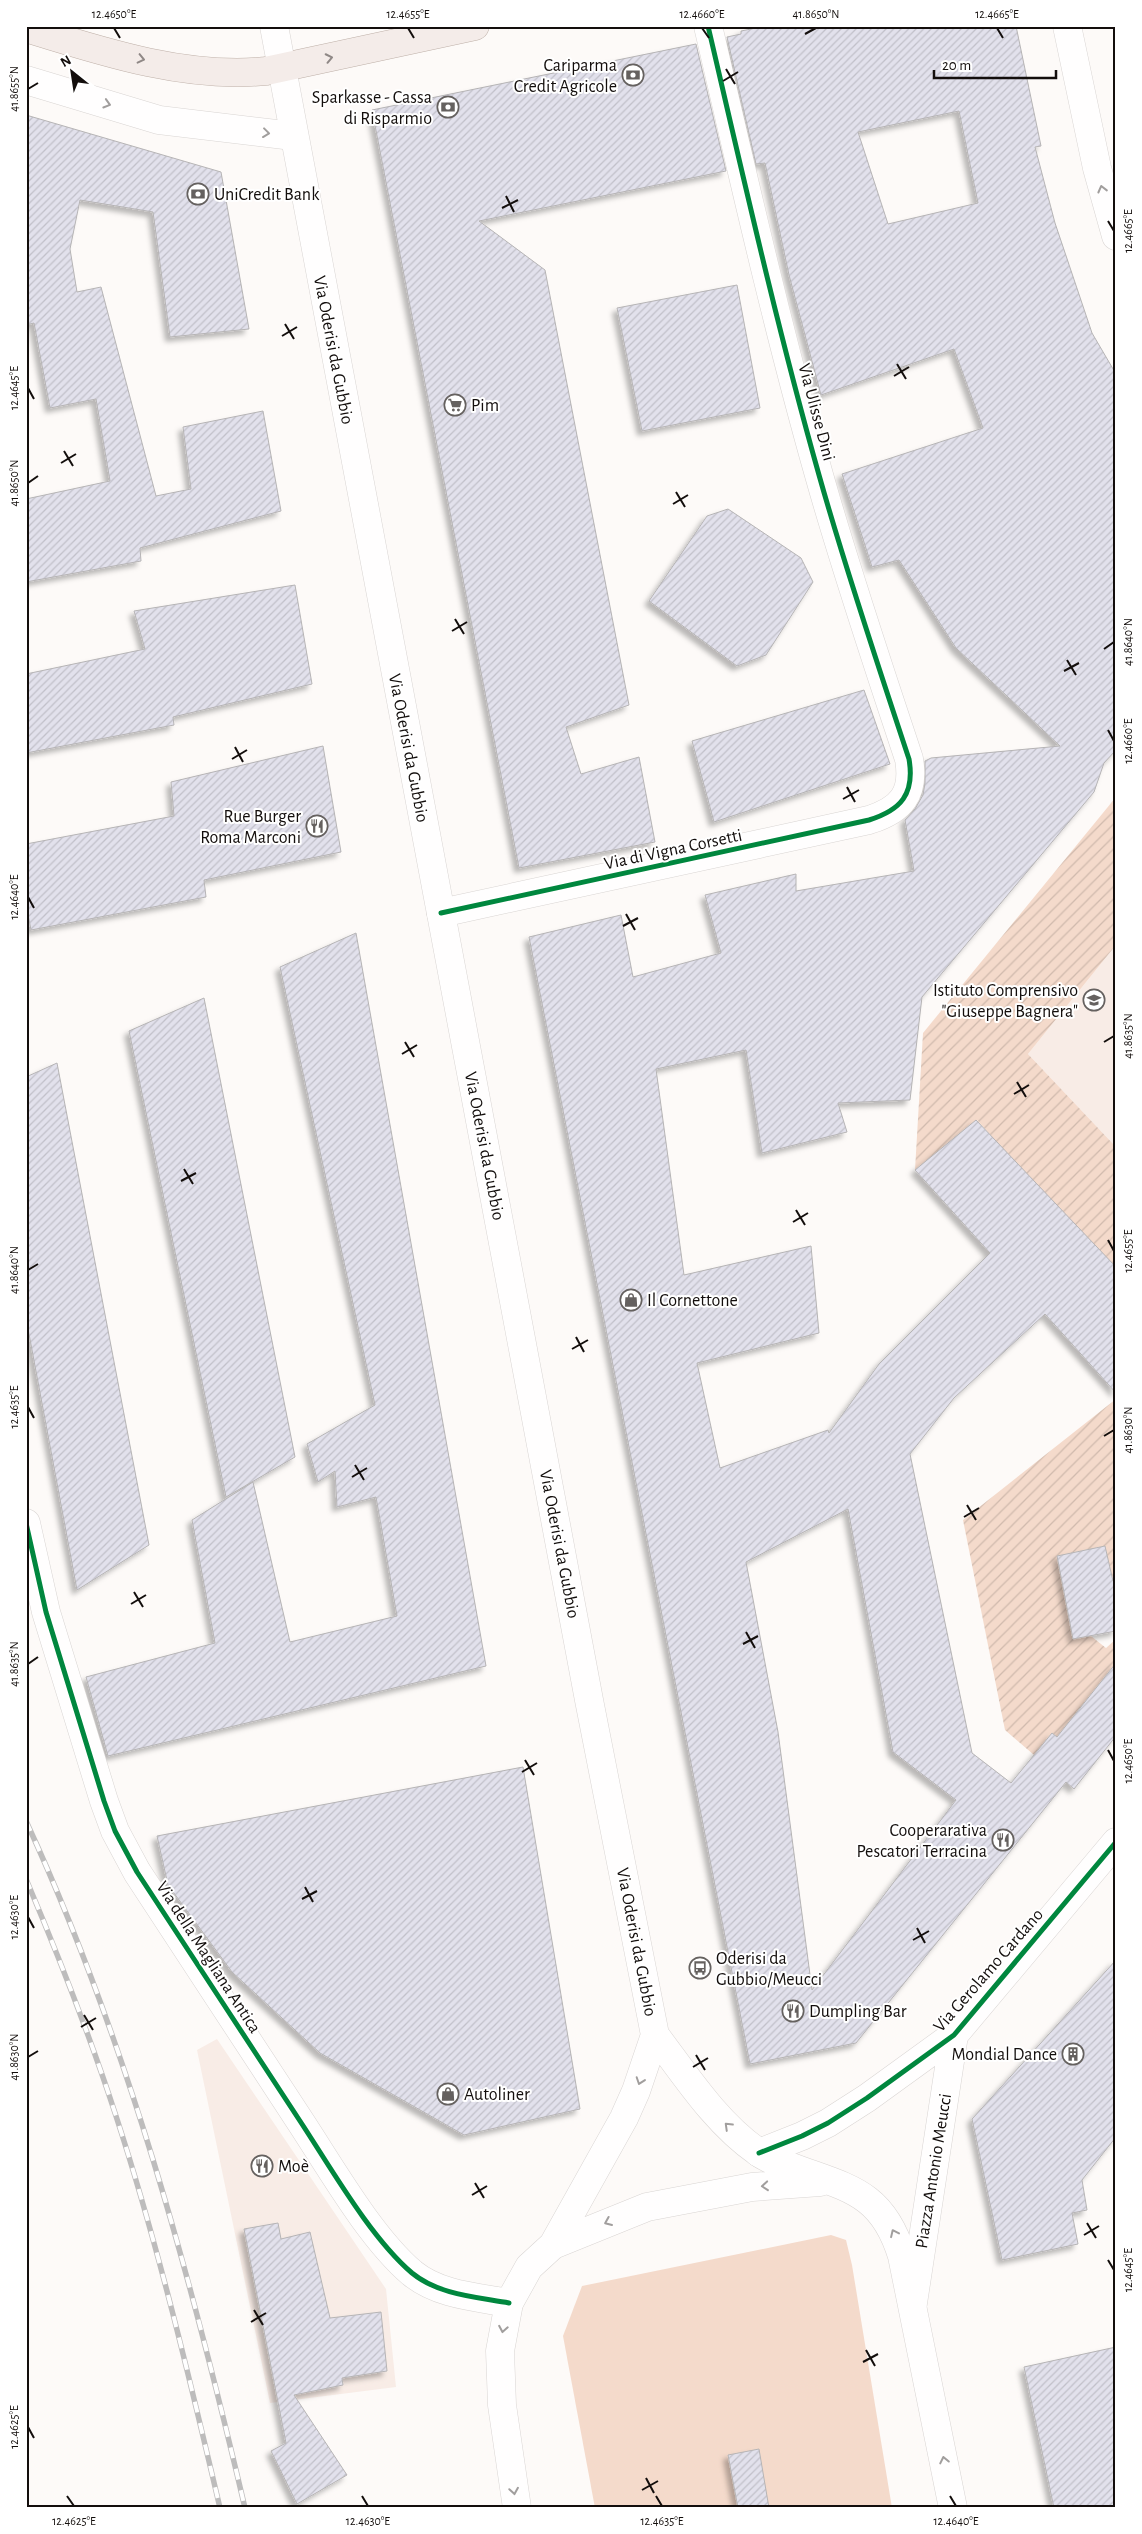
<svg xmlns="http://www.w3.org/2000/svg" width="1142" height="2534" font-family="'Alegreya Sans',sans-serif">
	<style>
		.built { fill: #f8ece6 }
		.park { fill: #f4dacb }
		.garden { fill: url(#garden-furrows) }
		.building { fill: url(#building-hatch); stroke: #b6b4b5; fill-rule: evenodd; filter: url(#shadow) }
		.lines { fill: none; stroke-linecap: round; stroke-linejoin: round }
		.street-casing { stroke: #d9d5d3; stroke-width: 29 }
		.secondary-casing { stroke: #d9d5d3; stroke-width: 29 }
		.primary-casing { stroke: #beb0a8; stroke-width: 29 }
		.street { stroke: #fffefe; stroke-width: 28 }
		.secondary { stroke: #fffefe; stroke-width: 28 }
		.primary { stroke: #f4ece9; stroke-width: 28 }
		.rail-casing { stroke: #bdbcbc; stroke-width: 5.5 }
		.rail { stroke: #fff; stroke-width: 4; stroke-dasharray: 11; stroke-linecap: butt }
		.cycleway-casing { stroke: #fff; stroke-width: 8 }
		.cycleway { stroke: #00873e; stroke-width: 5 }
		.oneway { stroke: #8f8886 }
		.oneway2 { stroke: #a19e9d }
		.ticks { fill: none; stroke: #130e0c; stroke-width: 2 }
		.labels { text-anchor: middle; stroke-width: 4; stroke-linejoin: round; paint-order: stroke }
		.poi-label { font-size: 18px; fill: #130e0c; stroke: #fff; text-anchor: start }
		.street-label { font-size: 18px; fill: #130e0c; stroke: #fff }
		.neatline { fill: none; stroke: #130e0c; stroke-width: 2 }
		.ticks-label { font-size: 12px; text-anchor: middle; fill: #130e0c }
	</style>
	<defs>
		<pattern id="garden-furrows" width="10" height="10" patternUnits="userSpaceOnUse" patternTransform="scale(1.25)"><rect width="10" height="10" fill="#f4dacb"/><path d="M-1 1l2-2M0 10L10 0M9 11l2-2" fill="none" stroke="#d0baad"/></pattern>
		<pattern id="building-hatch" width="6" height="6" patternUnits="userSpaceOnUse" patternTransform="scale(1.25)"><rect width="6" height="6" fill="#e2e1ec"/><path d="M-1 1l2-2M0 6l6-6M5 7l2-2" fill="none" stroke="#c1c0c9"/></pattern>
		<filter id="shadow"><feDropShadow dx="-4.5" dy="4.5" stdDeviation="2.5" flood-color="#0004"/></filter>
	</defs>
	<rect width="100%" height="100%" fill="#fdfaf8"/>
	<path class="built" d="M 1116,945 L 1116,1147 L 1028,1054 Z
		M 217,2039 L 386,2289 L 396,2387 L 270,2403 L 197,2050 Z"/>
	<path class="park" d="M 831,2235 L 846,2240 L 852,2265 L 892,2508 L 595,2508 L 563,2336 L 582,2286 Z"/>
	<path class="garden" d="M 1116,797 L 1116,945 L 1028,1054 L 1116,1147 L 1116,1278 L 977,1120 L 915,1170 L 923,1033 Z
		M 1116,1399 L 1116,1584 L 1113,1581 L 1105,1546 L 1057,1556 L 1091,1636 L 1106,1648 L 1116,1639 L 1116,1663 L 1057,1737 L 1052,1733 L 1034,1755 L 1005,1730 L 963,1520 Z"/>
	<path class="building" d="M 766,26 L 1016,26 L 1041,146 L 1035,147 L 1055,223 L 1092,333 L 1116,374 L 1116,750 L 1104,763 L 1094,792 L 922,997 L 910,1100 L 838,1103 L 847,1132 L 762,1153 L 746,1050 L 656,1069 L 684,1275 L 811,1246 L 819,1333 L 697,1363 L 720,1468 L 828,1430 L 829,1433 L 879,1364 L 990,1253 L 915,1170 L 976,1120 L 1116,1267 L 1116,1393 L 1045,1314 L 954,1398 L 910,1454 L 972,1753 L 1011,1783 L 1052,1733 L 1057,1737 L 1116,1663 L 1116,1736 L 1074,1789 L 1066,1782 L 856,2043 L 750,2064 L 529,937 L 621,915 L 633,977 L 721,953 L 705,895 L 796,874 L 796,891 L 914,871 L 905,820 L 915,809 L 923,795 L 925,783 L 925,761 L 931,758 L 1060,746 L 956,648 L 899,560 L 872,567 L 842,474 L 983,428 L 954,349 L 821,395 L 789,275 L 765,163 L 756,164 L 727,37 L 741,34 L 741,31 ZM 959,111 L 978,203 L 888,224 L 858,132 ZM 848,1509 L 893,1752 L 956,1800 L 812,1990 L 778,1732 L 746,1562 Z
		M 696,44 L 726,171 L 479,221 L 545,270 L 629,705 L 566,727 L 581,774 L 639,757 L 655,842 L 519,868 L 372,110 Z
		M 26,115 L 221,172 L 249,329 L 170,337 L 153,212 L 80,200 L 70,249 L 77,292 L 101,287 L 156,496 L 191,489 L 183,427 L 263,411 L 281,511 L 140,548 L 141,561 L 26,582 L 26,499 L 110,481 L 96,399 L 50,408 L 34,323 L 26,325 Z
		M 737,285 L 760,408 L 642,431 L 617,308 Z
		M 728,509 L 801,558 L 813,582 L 766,655 L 737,666 L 649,601 L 707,516 Z
		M 295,585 L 312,684 L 173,717 L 174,725 L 26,753 L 26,674 L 145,649 L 134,611 Z
		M 864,690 L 890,764 L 714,822 L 692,741 Z
		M 323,746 L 341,852 L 204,880 L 206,897 L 31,930 L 26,904 L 26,844 L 174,816 L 171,782 Z
		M 356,933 L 486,1666 L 108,1756 L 86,1677 L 215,1643 L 192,1520 L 253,1482 L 290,1642 L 397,1616 L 376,1497 L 337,1507 L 335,1471 L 318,1482 L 307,1444 L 375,1405 L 280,967 Z
		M 204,998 L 295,1457 L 226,1497 L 129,1031 Z
		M 57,1063 L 149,1545 L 77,1590 L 26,1318 L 26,1077 Z
		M 1105,1546 L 1113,1581 L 1116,1584 L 1116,1631 L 1073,1639 L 1057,1556 Z
		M 523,1767 L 580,2109 L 464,2135 L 320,2053 L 232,1972 L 168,1885 L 157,1836 Z
		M 1116,1960 L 1116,2137 L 1082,2180 L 1087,2210 L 1072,2213 L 1078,2244 L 1002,2260 L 972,2119 Z
		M 278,2223 L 281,2239 L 310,2232 L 330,2318 L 381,2312 L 387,2371 L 342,2378 L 343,2385 L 294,2395 L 347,2475 L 297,2504 L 271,2451 L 286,2443 L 244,2229 Z
		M 1116,2347 L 1116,2508 L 1054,2508 L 1024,2367 Z
		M 759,2449 L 769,2508 L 738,2508 L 728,2455 Z"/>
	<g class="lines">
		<g class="street-casing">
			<path id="street" d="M 1067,26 L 1097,168 L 1116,236
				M 441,913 L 869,820 C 901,810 915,794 909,759 C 878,665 846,571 819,475 C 777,327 743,176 708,26
				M 26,1523 L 46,1612 L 104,1801 L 115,1831 L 137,1872 C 191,1955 246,2038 300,2121 C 331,2168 370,2237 412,2273 C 439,2295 476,2297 509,2303
				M 759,2153 L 802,2136 L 828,2123 L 867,2098 L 954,2035 L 1116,1842
				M 913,2303 L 954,2035"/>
		</g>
		<g class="secondary-casing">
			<path id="secondary" d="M 274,26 L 589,1700 L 655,2035 L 636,2091 L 624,2118 L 553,2245
				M 26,80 L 159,120 L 293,136
				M 655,2035 C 686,2076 716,2123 758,2152 C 767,2159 779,2163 789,2166 C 846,2188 882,2190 902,2256 L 953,2508
				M 517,2508 L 502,2405 L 500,2351 L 509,2303 L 529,2267 L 553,2245 L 647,2207 L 752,2187 L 820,2182"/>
		</g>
		<g class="primary-casing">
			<path id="primary" d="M 26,28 C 103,52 186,79 266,71 L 475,26"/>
		</g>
		<use href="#street" class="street"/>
		<use href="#secondary" class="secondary"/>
		<use href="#primary" class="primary"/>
		<g class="rail-casing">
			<path id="rail" d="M 26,1821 C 127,2040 190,2274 245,2508
				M 26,1879 C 59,1957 90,2036 116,2116 C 158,2245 189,2376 220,2508"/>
		</g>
		<use href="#rail" class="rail"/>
		<g class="cycleway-casing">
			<path id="cycleway" d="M 441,913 L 869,820 C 901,810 915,794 909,759 C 878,665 846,571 819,475 C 777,327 743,176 708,26
				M 26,1523 L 46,1612 L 104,1801 L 115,1831 L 137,1872 C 191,1955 246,2038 300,2121 C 331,2168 370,2237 412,2273 C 439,2295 476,2297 509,2303
				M 759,2153 L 802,2136 L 828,2123 L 867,2098 L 954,2035 L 1116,1842"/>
		</g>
		<use href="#cycleway" class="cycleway"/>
	</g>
	<defs><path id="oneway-chevron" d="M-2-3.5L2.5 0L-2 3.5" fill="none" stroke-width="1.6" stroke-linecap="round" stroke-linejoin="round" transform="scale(1.25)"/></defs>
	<g class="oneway">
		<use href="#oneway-chevron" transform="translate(329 58) rotate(-12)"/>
		<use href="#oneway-chevron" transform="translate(141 59) rotate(13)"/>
	</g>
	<g class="oneway2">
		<use href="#oneway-chevron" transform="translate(107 104) rotate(17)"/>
		<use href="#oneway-chevron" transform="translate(266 133) rotate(7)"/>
		<use href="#oneway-chevron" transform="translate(1102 189) rotate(-104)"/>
		<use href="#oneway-chevron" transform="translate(640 2081) rotate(109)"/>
		<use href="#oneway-chevron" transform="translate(728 2126) rotate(-136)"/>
		<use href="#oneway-chevron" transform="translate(765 2186) rotate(175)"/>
		<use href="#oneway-chevron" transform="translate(608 2222) rotate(157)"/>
		<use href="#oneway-chevron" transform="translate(894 2233) rotate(-115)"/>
		<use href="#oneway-chevron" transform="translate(503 2329) rotate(100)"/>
		<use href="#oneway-chevron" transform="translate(944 2460) rotate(-102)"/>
		<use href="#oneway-chevron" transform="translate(514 2491) rotate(81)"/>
	</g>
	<path class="ticks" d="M 114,28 L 120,38M 408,28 L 414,38M 702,28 L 709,38M 997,28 L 1003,38M 805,34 L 816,28M 726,69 L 735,84M 723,81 L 738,72M 28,89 L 38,83M 506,196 L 514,212M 502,208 L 518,200M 1108,221 L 1114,231M 285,324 L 294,339M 282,336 L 297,327M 897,364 L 906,379M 894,376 L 909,367M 28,388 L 34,399M 64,451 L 73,466M 61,463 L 76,454M 28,483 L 38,476M 676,492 L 685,507M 673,504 L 688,495M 455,619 L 464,634M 452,631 L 467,622M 1104,649 L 1114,642M 1067,660 L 1076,675M 1064,671 L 1079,663M 1108,730 L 1114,741M 235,747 L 243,762M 232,759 L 247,750M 847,787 L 855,802M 843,799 L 859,790M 28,897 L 34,908M 626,914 L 635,930M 623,926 L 638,918M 405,1042 L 414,1057M 1104,1042 L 1114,1036M 402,1054 L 417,1045M 1017,1082 L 1026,1097M 1014,1094 L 1029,1085M 184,1169 L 193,1184M 181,1181 L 196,1173M 796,1210 L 805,1225M 793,1222 L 808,1213M 1108,1240 L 1114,1251M 28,1270 L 38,1264M 576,1337 L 584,1352M 572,1349 L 588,1340M 28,1407 L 34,1418M 1104,1436 L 1114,1430M 355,1465 L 364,1480M 352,1477 L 367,1468M 967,1505 L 976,1520M 964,1517 L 979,1508M 134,1592 L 143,1607M 131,1604 L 146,1595M 746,1632 L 755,1648M 743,1644 L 758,1636M 28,1664 L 38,1657M 1108,1750 L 1114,1761M 525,1760 L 534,1775M 522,1772 L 537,1763M 305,1887 L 313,1902M 302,1899 L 317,1891M 28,1917 L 34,1928M 917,1928 L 925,1943M 913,1940 L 929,1931M 84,2015 L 93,2030M 81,2027 L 96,2018M 696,2055 L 705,2070M 28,2057 L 38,2051M 693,2067 L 708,2058M 475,2183 L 484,2198M 472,2195 L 487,2186M 1087,2223 L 1096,2238M 1084,2235 L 1099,2226M 1108,2260 L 1114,2270M 254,2310 L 263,2325M 251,2322 L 266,2313M 866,2350 L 875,2366M 863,2362 L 878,2354M 28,2427 L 34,2438M 646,2478 L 654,2493M 642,2490 L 658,2481M 67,2496 L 74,2506M 362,2496 L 368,2506M 656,2496 L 662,2506M 950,2496 L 956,2506"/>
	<defs>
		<g id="bank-ring" transform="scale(1.125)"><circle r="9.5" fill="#fff" stroke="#65615f" stroke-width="1.5"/><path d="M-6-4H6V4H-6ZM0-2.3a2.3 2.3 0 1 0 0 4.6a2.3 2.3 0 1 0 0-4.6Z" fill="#65615f"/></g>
		<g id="supermarket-ring" transform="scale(1.125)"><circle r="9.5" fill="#fff" stroke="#65615f" stroke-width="1.5"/><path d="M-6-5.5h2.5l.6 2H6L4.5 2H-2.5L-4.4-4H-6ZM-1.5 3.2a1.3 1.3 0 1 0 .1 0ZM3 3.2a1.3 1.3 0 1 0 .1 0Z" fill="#65615f"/></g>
		<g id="restaurant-ring" transform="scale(1.125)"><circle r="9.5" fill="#fff" stroke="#65615f" stroke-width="1.5"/><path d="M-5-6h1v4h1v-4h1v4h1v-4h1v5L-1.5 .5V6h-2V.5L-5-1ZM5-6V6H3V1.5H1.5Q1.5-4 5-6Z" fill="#65615f"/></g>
		<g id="school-ring" transform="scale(1.125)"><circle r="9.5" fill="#fff" stroke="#65615f" stroke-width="1.5"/><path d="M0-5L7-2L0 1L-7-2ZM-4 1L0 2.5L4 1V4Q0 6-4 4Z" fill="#65615f"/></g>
		<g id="shop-ring" transform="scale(1.125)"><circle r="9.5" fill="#fff" stroke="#65615f" stroke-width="1.5"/><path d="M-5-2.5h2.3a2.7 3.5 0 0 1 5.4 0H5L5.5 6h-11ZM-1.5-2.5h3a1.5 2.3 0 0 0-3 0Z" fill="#65615f"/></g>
		<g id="bus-ring" transform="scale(1.125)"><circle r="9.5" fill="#fff" stroke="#65615f" stroke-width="1.5"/><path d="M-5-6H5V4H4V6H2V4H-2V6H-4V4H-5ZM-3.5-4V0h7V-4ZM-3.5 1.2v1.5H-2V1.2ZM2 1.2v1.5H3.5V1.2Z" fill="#65615f"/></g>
		<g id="building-ring" transform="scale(1.125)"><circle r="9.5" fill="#fff" stroke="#65615f" stroke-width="1.5"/><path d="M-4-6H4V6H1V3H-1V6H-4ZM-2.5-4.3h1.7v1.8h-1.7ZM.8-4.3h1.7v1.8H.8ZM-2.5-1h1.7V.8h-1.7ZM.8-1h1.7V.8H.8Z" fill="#65615f"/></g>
	</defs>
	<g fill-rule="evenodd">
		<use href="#bank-ring" x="633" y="75"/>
		<use href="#bank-ring" x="448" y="107"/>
		<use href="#bank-ring" x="198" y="194"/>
		<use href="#supermarket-ring" x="455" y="405"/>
		<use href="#restaurant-ring" x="317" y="826"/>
		<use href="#school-ring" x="1094" y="1000"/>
		<use href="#shop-ring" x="631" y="1300"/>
		<use href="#restaurant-ring" x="1003" y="1840"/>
		<use href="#bus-ring" x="700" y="1968"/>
		<use href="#restaurant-ring" x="793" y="2011"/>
		<use href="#building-ring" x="1073" y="2054"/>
		<use href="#shop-ring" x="448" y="2094"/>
		<use href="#restaurant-ring" x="262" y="2166"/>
	</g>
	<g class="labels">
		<g class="poi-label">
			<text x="617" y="71" text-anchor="end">Cariparma<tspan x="617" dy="21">Credit Agricole</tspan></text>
			<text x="432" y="103" text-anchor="end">Sparkasse - Cassa<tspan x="432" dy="21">di Risparmio</tspan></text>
			<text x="214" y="200">UniCredit Bank</text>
			<text x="471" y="411">Pim</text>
			<text x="301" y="822" text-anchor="end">Rue Burger<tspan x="301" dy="21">Roma Marconi</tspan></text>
			<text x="1078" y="996" text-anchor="end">Istituto Comprensivo<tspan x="1078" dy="21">"Giuseppe Bagnera"</tspan></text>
			<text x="647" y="1306">Il Cornettone</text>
			<text x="987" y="1836" text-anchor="end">Cooperarativa<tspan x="987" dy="21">Pescatori Terracina</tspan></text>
			<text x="716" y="1964">Oderisi da<tspan x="716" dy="21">Gubbio/Meucci</tspan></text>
			<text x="809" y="2017">Dumpling Bar</text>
			<text x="1057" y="2060" text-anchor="end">Mondial Dance</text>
			<text x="464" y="2100">Autoliner</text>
			<text x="278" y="2172">Moè</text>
		</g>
		<g class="street-label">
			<text transform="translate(334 350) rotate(79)" y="6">Via Oderisi da Gubbio</text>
			<text transform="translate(817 412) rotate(75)" y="6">Via Ulisse Dini</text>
			<text transform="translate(409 748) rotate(79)" y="6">Via Oderisi da Gubbio</text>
			<text transform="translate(673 849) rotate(-12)" y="6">Via di Vigna Corsetti</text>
			<text transform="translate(485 1146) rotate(79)" y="6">Via Oderisi da Gubbio</text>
			<text transform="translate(560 1544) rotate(79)" y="6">Via Oderisi da Gubbio</text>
			<text transform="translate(637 1942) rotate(79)" y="6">Via Oderisi da Gubbio</text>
			<text transform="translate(209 1957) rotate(57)" y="6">Via della Magliana Antica</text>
			<text transform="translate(988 1970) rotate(-49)" y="6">Via Gerolamo Cardano</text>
			<text transform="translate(933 2171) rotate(-81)" y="6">Piazza Antonio Meucci</text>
		</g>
	</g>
	<rect width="1142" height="2534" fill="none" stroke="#ffffff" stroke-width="55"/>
	<g transform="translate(72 72) rotate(330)" stroke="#ffffff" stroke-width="4" paint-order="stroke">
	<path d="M0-4L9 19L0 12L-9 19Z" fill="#130e0c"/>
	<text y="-8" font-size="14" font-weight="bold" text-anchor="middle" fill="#130e0c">N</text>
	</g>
	<path d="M934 70v8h122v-8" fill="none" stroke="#130e0c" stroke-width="2.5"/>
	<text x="942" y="70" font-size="15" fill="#130e0c" stroke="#ffffff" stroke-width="4" paint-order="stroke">20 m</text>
	<rect x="28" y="28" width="1086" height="2478" class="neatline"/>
	<g class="ticks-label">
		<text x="114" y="18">12.4650°E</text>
		<text x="408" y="18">12.4655°E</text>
		<text x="702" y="18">12.4660°E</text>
		<text x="816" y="18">41.8650°N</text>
		<text x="997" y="18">12.4665°E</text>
		<text transform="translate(14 89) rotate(-90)" y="4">41.8655°N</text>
		<text transform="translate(1128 231) rotate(-90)" y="4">12.4665°E</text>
		<text transform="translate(14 388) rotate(-90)" y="4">12.4645°E</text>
		<text transform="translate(14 483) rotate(-90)" y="4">41.8650°N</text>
		<text transform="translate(1128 642) rotate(-90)" y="4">41.8640°N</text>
		<text transform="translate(1128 741) rotate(-90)" y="4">12.4660°E</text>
		<text transform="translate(14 897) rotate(-90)" y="4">12.4640°E</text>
		<text transform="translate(1128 1036) rotate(-90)" y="4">41.8635°N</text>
		<text transform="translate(1128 1251) rotate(-90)" y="4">12.4655°E</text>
		<text transform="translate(14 1270) rotate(-90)" y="4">41.8640°N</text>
		<text transform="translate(14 1407) rotate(-90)" y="4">12.4635°E</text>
		<text transform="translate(1128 1430) rotate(-90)" y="4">41.8630°N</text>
		<text transform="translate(14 1664) rotate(-90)" y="4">41.8635°N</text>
		<text transform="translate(1128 1761) rotate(-90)" y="4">12.4650°E</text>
		<text transform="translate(14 1917) rotate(-90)" y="4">12.4630°E</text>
		<text transform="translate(14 2057) rotate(-90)" y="4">41.8630°N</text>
		<text transform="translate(1128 2270) rotate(-90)" y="4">12.4645°E</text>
		<text transform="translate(14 2427) rotate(-90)" y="4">12.4625°E</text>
		<text x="74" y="2525">12.4625°E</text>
		<text x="368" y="2525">12.4630°E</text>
		<text x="662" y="2525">12.4635°E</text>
		<text x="956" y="2525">12.4640°E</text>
	</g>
</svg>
